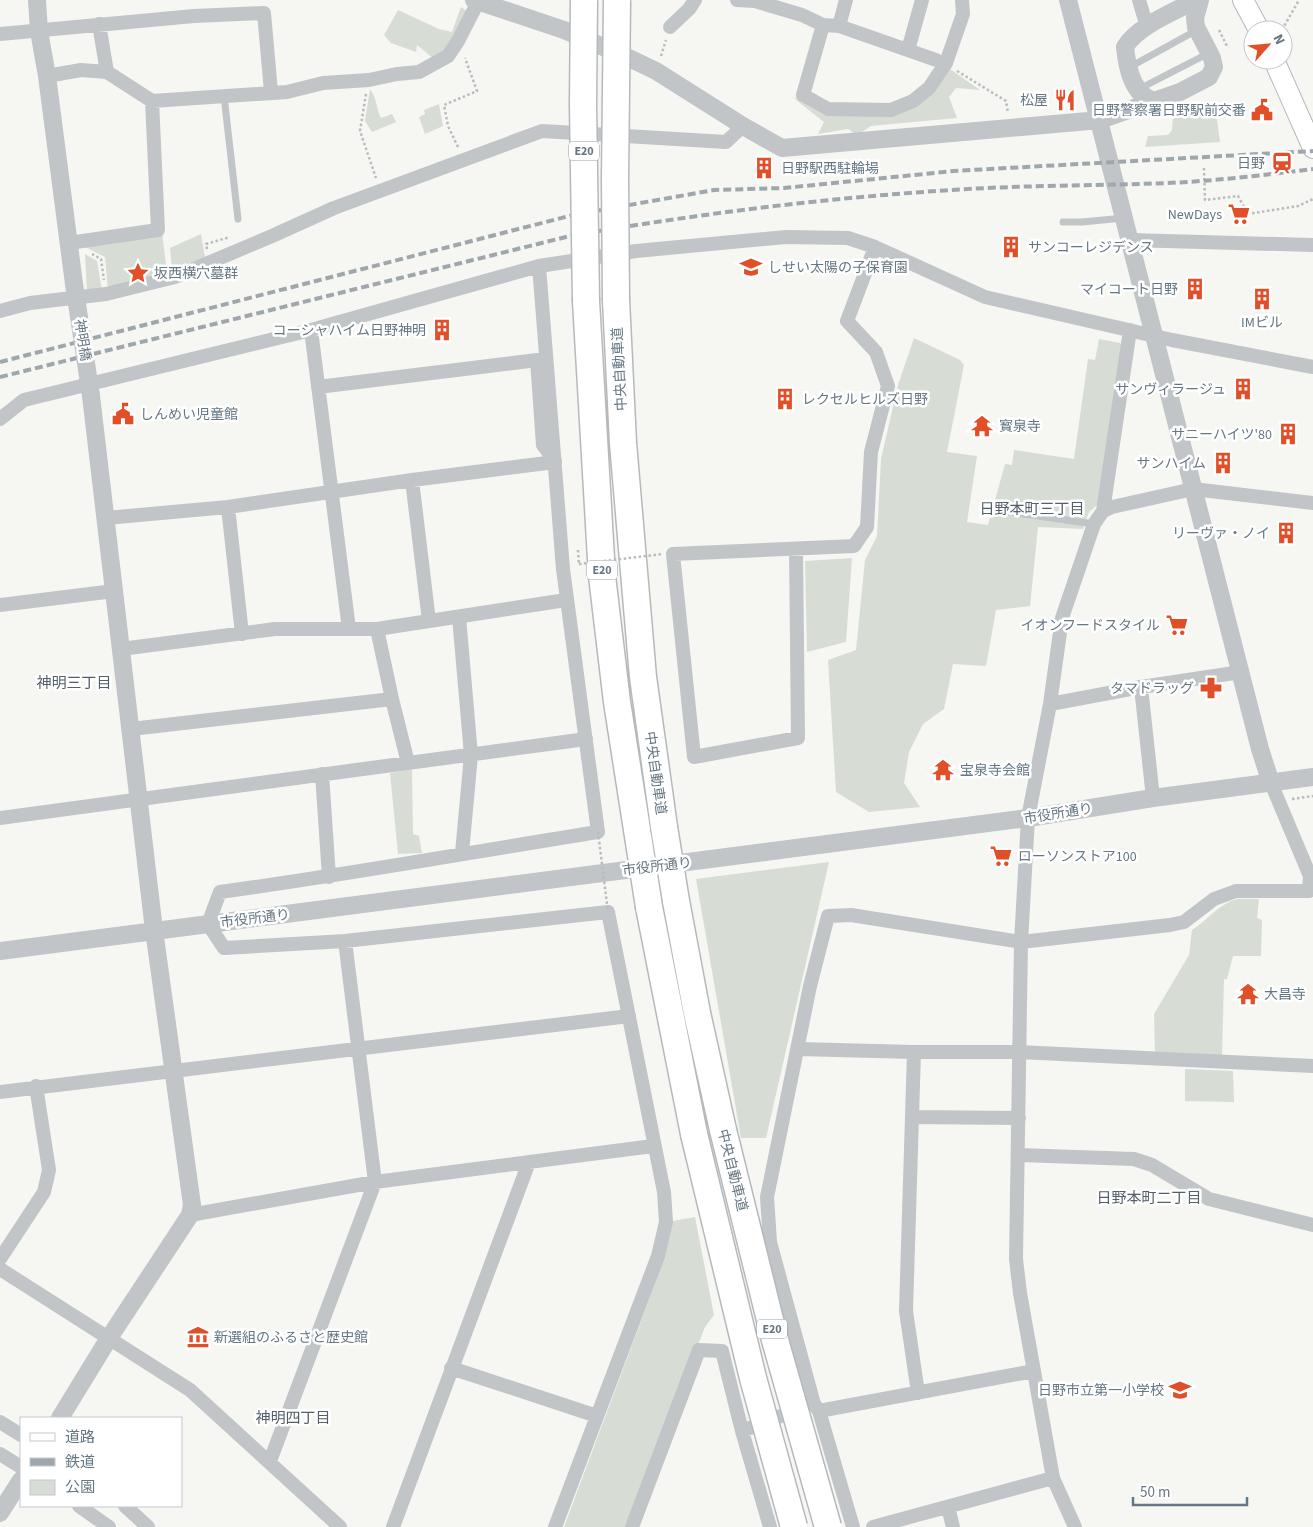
<svg xmlns="http://www.w3.org/2000/svg" width="1313" height="1527" font-family="'Source Sans 3','Noto Sans JP',sans-serif">
	<style>
		.green { fill: #d7ddd4 }
		.lines { fill: none; stroke-linecap: round; stroke-linejoin: round }
		.secondary-casing { stroke: #b3b9bd; stroke-width: 22 }
		.motorway-casing { stroke: #b6b9bc; stroke-width: 29 }
		.path { stroke: #b9bcbe; stroke-width: 2.5; stroke-dasharray: 2.5 2.5; stroke-linecap: butt }
		.service { stroke: #c1c5c8; stroke-width: 7 }
		.minor { stroke: #c1c5c8; stroke-width: 14 }
		.tertiary { stroke: #c1c5c8; stroke-width: 18 }
		.secondary { stroke: #fff; stroke-width: 20 }
		.motorway { stroke: #fff; stroke-width: 26 }
		.rail { stroke: #a0a7ac; stroke-width: 4; stroke-dasharray: 8 4; stroke-linecap: butt }
		.motorway-bridge-casing { stroke: #b6b9bc; stroke-width: 29; stroke-linecap: butt }
		.path-bridge { stroke: #b9bcbe; stroke-width: 2.5; stroke-dasharray: 2.5 2.5; stroke-linecap: butt }
		.tertiary-bridge { stroke: #c1c5c8; stroke-width: 18 }
		.motorway-bridge { stroke: #fff; stroke-width: 26 }
		.labels { text-anchor: middle; stroke-width: 5; stroke-linejoin: round; paint-order: stroke }
		.shield { fill: #fff; stroke: #93a0a8; stroke-width: 1 }
		.shield-label { font-size: 12px; font-weight: bold; fill: #657783 }
		.poi-label { font-size: 14px; fill: #657783; stroke: #fff; text-anchor: end }
		.street-label { font-size: 14px; fill: #657783; stroke: #fff }
		.neighbourhood-label { font-size: 15px; fill: #536069; stroke: #fff }
	</style>
	<rect width="100%" height="100%" fill="#f6f6f3"/>
	<path class="green" d="M 461,7 L 468,12 L 446,53 L 434,59 L 417,45 L 416,52 L 391,43 L 384,35 L 398,10 L 439,29 L 452,32 Z
		M 947,67 L 980,90 L 956,88 L 949,97 L 957,118 L 871,126 L 857,135 L 848,129 L 818,134 L 824,122 L 791,96 L 824,115 L 889,112 Z
		M 370,89 C 377,98 376,109 381,118 L 392,114 L 396,122 L 372,132 L 365,121 Z
		M 439,104 L 443,126 L 425,134 L 419,117 L 425,114 L 424,110 Z
		M 1198,108 L 1217,119 L 1220,142 L 1145,147 L 1148,136 L 1168,135 L 1172,130 L 1173,115 Z
		M 162,232 L 167,273 L 108,290 L 105,257 L 79,244 Z
		M 201,234 L 205,258 L 172,270 L 170,248 Z
		M 85,254 L 97,261 L 102,291 L 87,292 Z
		M 914,338 L 960,360 L 964,365 L 947,452 L 977,456 L 967,522 L 988,525 L 1005,464 L 1012,465 L 1014,450 L 1074,459 L 1088,359 L 1095,360 L 1099,339 L 1120,343 L 1124,349 L 1101,502 L 1089,512 L 1083,529 L 1038,527 L 1030,606 L 996,610 L 986,666 L 953,664 L 944,709 L 923,724 L 909,752 L 904,783 L 920,807 L 869,812 L 836,792 L 828,660 L 856,650 L 865,560 L 877,536 L 881,459 L 898,385 Z
		M 852,558 L 846,642 L 807,652 L 805,561 Z
		M 412,769 L 413,834 L 419,836 L 422,853 L 398,854 L 390,773 Z
		M 829,862 L 766,1138 L 741,1138 L 696,879 Z
		M 1238,899 L 1259,899 L 1257,918 L 1262,920 L 1261,956 L 1233,956 L 1227,979 L 1224,979 L 1222,1056 L 1155,1054 L 1154,1014 L 1189,955 L 1192,930 C 1208,920 1218,904 1238,899 Z
		M 1185,1069 L 1233,1071 L 1234,1102 L 1185,1101 Z
		M 695,1217 L 714,1315 L 705,1327 L 626,1527 L 564,1527 L 656,1281 L 673,1221 Z"/>
	<g class="lines">
		<g class="secondary-casing">
			<path id="secondary" d="M 1243,0 L 1259,30
				M 1274,60 L 1313,148"/>
		</g>
		<g class="motorway-casing">
			<path id="motorway" d="M 616,300 L 623,443 L 643,677 L 664,827
				M 586,301 L 602,576 L 617,702 L 638,836
				M 676,901 L 697,1013 L 723,1130
				M 649,907 L 694,1134"/>
		</g>
		<path class="path" d="M 1219,30 L 1228,48
			M 1282,30 L 1299,0
			M 661,56 L 666,40
			M 957,71 L 1006,101 L 1008,113
			M 366,94 L 360,131 L 376,178
			M 458,147 L 448,126 L 444,105 L 477,91 L 465,58
			M 1204,168 L 1205,200 L 1238,196 L 1248,214 L 1298,206 L 1313,199
			M 207,249 L 206,244 L 230,237
			M 92,254 L 101,259 L 104,280
			M 578,550 L 579,565
			M 1292,799 L 1313,796"/>
		<path class="service" d="M 1130,67 L 1197,30
			M 1139,89 L 1209,53
			M 224,96 L 238,219
			M 1063,222 L 1082,222 L 1124,218
			M 989,509 L 1094,524"/>
		<path class="minor" d="M 737,0 L 755,1 L 802,15 L 823,25 L 839,26 L 936,60
			M 1139,0 L 1147,27
			M 99,24 L 107,72
			M 823,25 L 803,95 L 828,109 L 891,110 L 913,101 L 929,88 L 946,63 L 963,14 L 962,0
			M 839,26 L 846,0
			M 670,27 L 689,9 L 695,0
			M 0,34 L 194,16 L 264,13 L 271,92
			M 908,50 L 922,0
			M 47,76 L 81,70 L 107,72 L 152,101 L 158,230 L 69,243
			M 152,101 L 287,92 L 323,83 L 369,80 L 397,74 L 419,72 L 448,56 L 458,41 L 478,2
			M 1130,240 L 1313,245
			M 539,266 L 563,569 L 598,832 C 472,852 346,875 220,892 L 208,924 L 224,948 L 345,941 L 608,912 L 664,1192 L 666,1222 L 658,1256 L 555,1527
			M 0,311 L 30,303 L 106,294 L 175,277 L 272,236 L 334,208 L 542,131 L 726,142 L 743,126
			M 311,330 L 349,629
			M 318,387 L 537,360 L 543,445 L 555,461
			M 0,419 L 24,400 L 311,330 L 539,266 L 636,251 L 786,237 L 848,238 L 875,247 L 985,297 L 1172,340 L 1313,367
			M 412,480 L 429,621
			M 228,507 L 242,634
			M 1103,511 L 1130,330
			M 106,518 L 228,507 L 412,480 L 555,462
			M 796,549 L 798,738 L 694,757 L 673,554 L 854,546 L 867,527 L 871,452 L 888,386 L 876,352 L 847,321 L 875,247
			M 0,605 L 114,591
			M 459,617 L 471,755 L 462,853
			M 377,629 L 392,699 L 408,763
			M 121,649 L 275,629 L 377,629 L 566,600
			M 1141,687 L 1153,798
			M 1050,704 L 1141,687 L 1241,672
			M 131,729 L 392,699
			M 322,774 L 329,877
			M 0,818 L 586,739
			M 798,1049 L 914,1052 L 1018,1052 L 1313,1066
			M 914,1052 L 906,1311 L 918,1393
			M 0,1092 L 629,1016
			M 912,1117 L 1019,1118
			M 1019,1155 L 1134,1159 L 1152,1165 L 1209,1199 L 1313,1225
			M 190,1215 L 375,1182 L 653,1146
			M 0,1259 L 44,1192 L 49,1170 L 36,1086
			M 0,1269 L 190,1390 L 340,1527
			M 451,1368 L 597,1416
			M 819,1411 L 1034,1371
			M 0,1422 L 21,1435
			M 742,1431 L 799,1409
			M 0,1454 L 21,1467
			M 270,1461 L 375,1182 L 345,941
			M 79,1506 L 109,1527
			M 125,1506 L 148,1527
			M 948,1507 L 953,1527
			M 393,1527 L 529,1162
			M 632,1527 L 699,1350 L 722,1351 L 742,1431 L 770,1527
			M 853,1527 L 819,1411 L 814,1404 L 770,1242 L 767,1197 L 810,986 L 828,916 L 851,915 L 1021,942 L 1170,925 L 1184,922 L 1214,899 L 1236,891 L 1309,891 L 1310,876 L 1271,783
			M 873,1527 L 1053,1478
			M 1075,1527 L 1053,1478 L 1020,1293 L 1016,1259 L 1021,942 L 1028,818 L 1050,704 L 1062,618 L 1094,524 L 1103,511 L 1112,507 L 1193,489 L 1313,503"/>
		<path class="tertiary" d="M 37,0 L 39,31 L 47,76 L 74,284
			M 474,0 L 564,30 L 631,59 L 656,71 L 743,126 L 782,148 L 1100,120 L 1154,101 L 1180,92 L 1209,77 L 1214,67 L 1212,58 L 1196,27 L 1195,18 L 1200,0
			M 1068,0 L 1260,749 L 1271,783
			M 1154,101 C 1132,95 1127,67 1125,47 C 1137,26 1176,11 1196,0
			M 0,951 L 1028,818 L 1153,798 L 1313,777
			M 60,1418 L 109,1338 L 190,1215 L 192,1205 L 154,930 L 91,396
			M 0,1513 L 21,1480"/>
		<use href="#secondary" class="secondary"/>
		<use href="#motorway" class="motorway"/>
		<path class="rail" d="M 0,362 L 573,215 L 714,190 L 784,188 L 954,171 L 1313,151
			M 0,377 L 570,236 C 697,214 824,198 952,190 C 1023,185 1095,186 1167,183 C 1215,181 1265,175 1313,169"/>
		<g class="motorway-bridge-casing">
			<path id="motorway-bridge" d="M 584,0 L 583,104 L 586,301
				M 616,300 L 615,180 L 617,0
				M 664,827 L 676,901
				M 638,836 L 649,907
				M 723,1130 L 775,1340 L 828,1527
				M 694,1134 L 753,1378 L 794,1527"/>
		</g>
		<path class="path-bridge" d="M 579,564 L 663,554
			M 598,832 L 608,912"/>
		<path class="tertiary-bridge" d="M 74,284 L 91,396"/>
		<use href="#motorway-bridge" class="motorway-bridge"/>
	</g>
	<defs>
		<g id="restaurant-bare" transform="scale(1.725)"><path d="M-5-6h1v4h1v-4h1v4h1v-4h1v5L-1.5 .5V6h-2V.5L-5-1ZM5-6V6H3V1.5H1.5Q1.5-4 5-6Z" fill="#e14f28" stroke="#fff" stroke-width="2.5" paint-order="stroke"/></g>
		<g id="civic-bare" transform="scale(1.725)"><path d="M-.6-6.5H3V-4.5H.6V-3L4-1V1h2V6H-6V1h2V-1L-.6-3ZM-1.2 2.5V6h2.4V2.5Z" fill="#e14f28" stroke="#fff" stroke-width="2.5" paint-order="stroke"/></g>
		<g id="station-bare" transform="scale(1.725)"><path d="M-3-6H3Q5-6 5-4V2Q5 4 3 4L4.5 6H3L1.5 4h-3L-3 6H-4.5L-3 4Q-5 4-5 2V-4Q-5-6-3-6ZM-3.5-4v3h7v-3ZM-3.5 1v1.5H-2V1ZM2 1v1.5H3.5V1Z" fill="#e14f28" stroke="#fff" stroke-width="2.5" paint-order="stroke"/></g>
		<g id="building-bare" transform="scale(1.725)"><path d="M-4-6H4V6H1V3H-1V6H-4ZM-2.5-4.3h1.7v1.8h-1.7ZM.8-4.3h1.7v1.8H.8ZM-2.5-1h1.7V.8h-1.7ZM.8-1h1.7V.8H.8Z" fill="#e14f28" stroke="#fff" stroke-width="2.5" paint-order="stroke"/></g>
		<g id="supermarket-bare" transform="scale(1.725)"><path d="M-6-5.5h2.5l.6 2H6L4.5 2H-2.5L-4.4-4H-6ZM-1.5 3.2a1.3 1.3 0 1 0 .1 0ZM3 3.2a1.3 1.3 0 1 0 .1 0Z" fill="#e14f28" stroke="#fff" stroke-width="2.5" paint-order="stroke"/></g>
		<g id="school-bare" transform="scale(1.725)"><path d="M0-5L7-2L0 1L-7-2ZM-4 1L0 2.5L4 1V4Q0 6-4 4Z" fill="#e14f28" stroke="#fff" stroke-width="2.5" paint-order="stroke"/></g>
		<g id="sight-bare" transform="scale(1.725)"><path d="M0-6L1.8-2.2L6-1.7L2.9 1.2L3.7 5.4L0 3.3L-3.7 5.4L-2.9 1.2L-6-1.7L-1.8-2.2Z" fill="#e14f28" stroke="#fff" stroke-width="2.5" paint-order="stroke"/></g>
		<g id="temple-bare" transform="scale(1.725)"><path d="M0-6L5-2H3V0L6.5 2.5H4V6H1.5V3h-3V6H-4V2.5H-6.5L-3 0V-2H-5Z" fill="#e14f28" stroke="#fff" stroke-width="2.5" paint-order="stroke"/></g>
		<g id="pharmacy-bare" transform="scale(1.725)"><path d="M-2-6h4v4h4v4h-4v4h-4v-4h-4v-4h4Z" fill="#e14f28" stroke="#fff" stroke-width="2.5" paint-order="stroke"/></g>
		<g id="museum-bare" transform="scale(1.725)"><path d="M0-6L6-3V-2H-6V-3ZM-5-1h2V3h-2ZM-1-1h2V3h-2ZM3-1h2V3H3ZM-6 4H6V6H-6Z" fill="#e14f28" stroke="#fff" stroke-width="2.5" paint-order="stroke"/></g>
	</defs>
	<g fill-rule="evenodd">
		<use href="#restaurant-bare" x="1065" y="100"/>
		<use href="#civic-bare" x="1262" y="110"/>
		<use href="#station-bare" x="1282" y="163"/>
		<use href="#building-bare" x="764" y="168"/>
		<use href="#supermarket-bare" x="1239" y="214"/>
		<use href="#building-bare" x="1011" y="247"/>
		<use href="#school-bare" x="751" y="267"/>
		<use href="#sight-bare" x="138" y="273"/>
		<use href="#building-bare" x="1195" y="289"/>
		<use href="#building-bare" x="1262" y="299"/>
		<use href="#building-bare" x="442" y="330"/>
		<use href="#building-bare" x="1243" y="389"/>
		<use href="#building-bare" x="785" y="399"/>
		<use href="#civic-bare" x="123" y="414"/>
		<use href="#temple-bare" x="982" y="426"/>
		<use href="#building-bare" x="1288" y="434"/>
		<use href="#building-bare" x="1223" y="463"/>
		<use href="#building-bare" x="1286" y="533"/>
		<use href="#supermarket-bare" x="1177" y="625"/>
		<use href="#pharmacy-bare" x="1211" y="688"/>
		<use href="#temple-bare" x="943" y="770"/>
		<use href="#supermarket-bare" x="1001" y="856"/>
		<use href="#temple-bare" x="1248" y="994"/>
		<use href="#museum-bare" x="198" y="1337"/>
		<use href="#school-bare" x="1180" y="1390"/>
	</g>
	<g class="labels">
		<g class="shield">
			<rect x="569" y="141.5" width="30" height="19" rx="4"/>
			<rect x="587" y="560.5" width="30" height="19" rx="4"/>
			<rect x="757" y="1319.5" width="30" height="19" rx="4"/>
		</g>
		<g class="shield-label">
			<text x="584" y="155">E20</text>
			<text x="602" y="574">E20</text>
			<text x="772" y="1333">E20</text>
		</g>
		<g class="poi-label">
			<text x="1048" y="105">松屋</text>
			<text x="1246" y="115">日野警察署日野駅前交番</text>
			<text x="1265" y="168">日野</text>
			<text x="781" y="173" text-anchor="start">日野駅西駐輪場</text>
			<text x="1222" y="219">NewDays</text>
			<text x="1028" y="252" text-anchor="start">サンコーレジデンス</text>
			<text x="768" y="272" text-anchor="start">しせい太陽の子保育園</text>
			<text x="154" y="278" text-anchor="start">坂西横穴墓群</text>
			<text x="1178" y="294">マイコート日野</text>
			<text x="1262" y="327" text-anchor="middle">IMビル</text>
			<text x="426" y="335">コーシャハイム日野神明</text>
			<text x="1226" y="394">サンヴィラージュ</text>
			<text x="802" y="404" text-anchor="start">レクセルヒルズ日野</text>
			<text x="140" y="419" text-anchor="start">しんめい児童館</text>
			<text x="999" y="431" text-anchor="start">寳泉寺</text>
			<text x="1272" y="439">サニーハイツ'80</text>
			<text x="1206" y="468">サンハイム</text>
			<text x="1270" y="538">リーヴァ・ノイ</text>
			<text x="1160" y="630">イオンフードスタイル</text>
			<text x="1194" y="693">タマドラッグ</text>
			<text x="960" y="775" text-anchor="start">宝泉寺会館</text>
			<text x="1018" y="861" text-anchor="start">ローソンストア100</text>
			<text x="1264" y="999" text-anchor="start">大昌寺</text>
			<text x="214" y="1342" text-anchor="start">新選組のふるさと歴史館</text>
			<text x="1164" y="1395">日野市立第一小学校</text>
		</g>
		<g class="street-label">
			<text transform="translate(83 340) rotate(81)" y="5">神明橋</text>
			<text transform="translate(619 369) rotate(-93)" y="5">中央自動車道</text>
			<text transform="translate(656 773) rotate(82)" y="5">中央自動車道</text>
			<text transform="translate(1058 813) rotate(-9)" y="5">市役所通り</text>
			<text transform="translate(657 866) rotate(-7)" y="5">市役所通り</text>
			<text transform="translate(255 918) rotate(-7)" y="5">市役所通り</text>
			<text transform="translate(733 1170) rotate(76)" y="5">中央自動車道</text>
		</g>
		<g class="neighbourhood-label">
			<text x="1032" y="514">日野本町三丁目</text>
			<text x="74" y="688">神明三丁目</text>
			<text x="1149" y="1203">日野本町二丁目</text>
			<text x="293" y="1423">神明四丁目</text>
		</g>
	</g>
	<rect x="20" y="1417" width="162" height="90" fill="#ffffff" stroke="#c1c9cd"/>
	<rect x="30" y="1433" width="25" height="8" fill="#ffffff" stroke="#c1c9cd"/>
	<text x="65" y="1442" font-size="15" fill="#657783">道路</text>
	<rect x="30" y="1458" width="25" height="8" fill="#a0a7ac" stroke="#c1c9cd"/>
	<text x="65" y="1467" font-size="15" fill="#657783">鉄道</text>
	<rect x="30" y="1480" width="25" height="15" fill="#d7ddd4" stroke="#c1c9cd"/>
	<text x="65" y="1492" font-size="15" fill="#657783">公園</text>
	<g transform="translate(1268 45) rotate(63)"><circle r="24" fill="#ffffff" stroke="#c1c9cd"/>
	<path d="M0-4L9 19L0 12L-9 19Z" fill="#e14f28"/>
	<text y="-8" font-size="14" font-weight="bold" text-anchor="middle" fill="#657783">N</text>
	</g>
	<path d="M1133 1497v8h114v-8" fill="none" stroke="#657783" stroke-width="2.5"/>
	<text x="1140" y="1497" font-size="15" fill="#657783" stroke="#ffffff" stroke-width="4" paint-order="stroke">50 m</text>
</svg>
